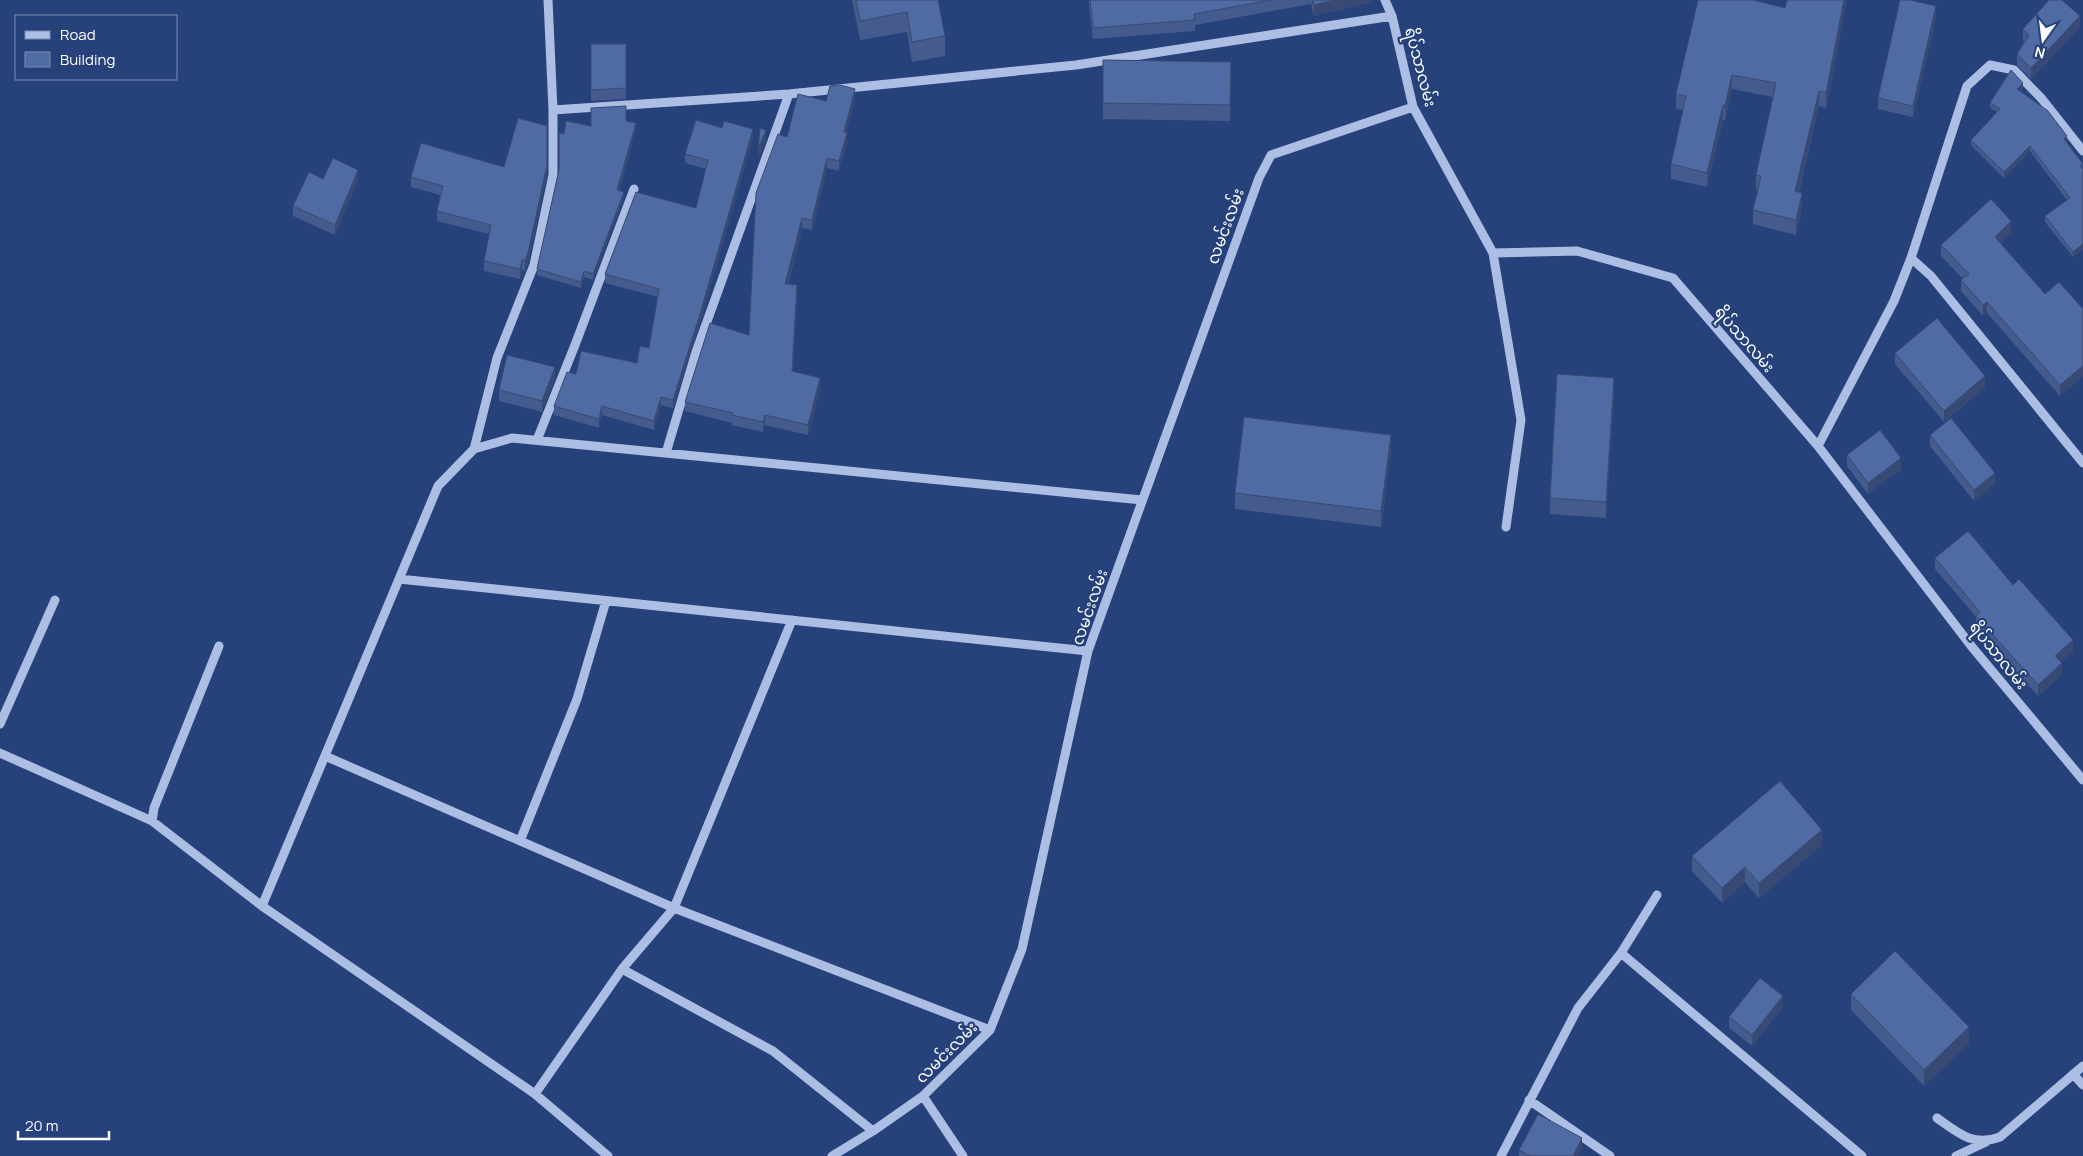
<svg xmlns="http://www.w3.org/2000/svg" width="2083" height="1156" font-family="Manrope,'Noto Sans Myanmar',sans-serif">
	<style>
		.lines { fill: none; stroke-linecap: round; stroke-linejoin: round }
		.minor { stroke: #acbee4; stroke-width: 9 }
		.wall { fill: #455b8d }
		.shaded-wall { fill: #384a73 }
		.building { fill: #506aa4; stroke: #384a73 }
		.labels { text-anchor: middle; stroke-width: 4.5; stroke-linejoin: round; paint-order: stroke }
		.street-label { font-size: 16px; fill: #fff; stroke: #27417b }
	</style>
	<rect width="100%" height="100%" fill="#27417b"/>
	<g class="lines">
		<path class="minor" d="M 1385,0 L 1392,16 L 1413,107 L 1493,253 L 1577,251 L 1673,278 L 1818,446 L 1972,647 L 2083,780
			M 553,110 L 789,94 L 1076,65 L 1392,16
			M 1493,253 L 1521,420 L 1506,527
			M 1911,258 L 1931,276 L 2083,463
			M 537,440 L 575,345 L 634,189
			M 1818,446 L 1894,301 L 1911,258 L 1967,86 L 1990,65 L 2014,70 L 2042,99 L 2083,151
			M 474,449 L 497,358 L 534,265 L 553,175 L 553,110 L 548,0
			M 666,453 L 696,352 L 789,94
			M 399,579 L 1088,651
			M 792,620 L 674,908 L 990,1030
			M 0,724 L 55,600
			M 0,753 L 152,821 L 262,906 L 535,1094 L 608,1156
			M 325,756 L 674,908 L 622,969 L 535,1094
			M 152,821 L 154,808 L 219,646
			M 520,841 L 577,699 L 606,601
			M 262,906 L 438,486 L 474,449 L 512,438 L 1142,500
			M 1621,953 L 1862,1156
			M 622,969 L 773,1051 L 873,1131
			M 2073,1074 L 2083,1085
			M 923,1096 L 963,1156
			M 1529,1100 L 1610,1156
			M 1937,1118 C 1958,1133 1973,1147 2000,1137 L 2083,1066
			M 832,1156 L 873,1131 L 923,1096 L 990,1030 L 1022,949 L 1088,651 L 1259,178 L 1271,155 L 1413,107
			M 1501,1156 L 1578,1008 L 1621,953 L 1657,895
			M 1956,1156 L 1986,1142"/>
	</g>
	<path class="wall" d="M 852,0 L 938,0 L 945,36 L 945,56 L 912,62 L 907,32 L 860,40 Z
		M 1089,0 L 1372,0 L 1372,2 L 1314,16 L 1311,4 L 1195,25 L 1195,31 L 1093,39 L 1089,7 Z
		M 1787,0 L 1847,0 L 1826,108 L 1819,106 L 1799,192 L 1802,208 L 1796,235 L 1753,224 L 1753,210 L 1758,190 L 1756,190 L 1756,175 L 1773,97 L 1732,89 L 1725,120 L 1723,120 L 1707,187 L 1671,179 L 1671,164 L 1683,110 L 1676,109 L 1676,94 L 1785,8 Z
		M 1936,17 L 1913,117 L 1878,109 L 1878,98 Z
		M 2080,27 L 2031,79 L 2017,65 L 2017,54 L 2024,42 L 2023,40 L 2023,29 Z
		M 591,44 L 626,44 L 626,99 L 591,101 Z
		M 1103,60 L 1231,62 L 1230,121 L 1103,119 Z
		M 2023,88 L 2020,91 L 2067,141 L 2066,143 L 2083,164 L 2073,257 L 2045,222 L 2045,216 L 2067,200 L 2030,151 L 2004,178 L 1971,145 L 1971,140 L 1997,112 L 1990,108 L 1990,103 Z
		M 855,99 L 846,133 L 847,143 L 839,171 L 827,168 L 812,230 L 802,228 L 788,285 L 797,295 L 793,372 L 820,388 L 808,435 L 765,425 L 763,432 L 732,425 L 732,423 L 685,411 L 685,402 L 749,335 L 787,137 Z
		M 626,121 L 636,129 L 619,190 L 624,197 L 593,280 L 584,277 L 581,288 L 537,275 L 537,269 L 559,170 L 564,134 L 591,126 Z
		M 722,128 L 753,137 L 700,323 L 673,408 L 661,405 L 654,430 L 602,415 L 599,428 L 554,415 L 554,406 L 576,374 L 637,363 L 649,348 L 658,297 L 605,283 L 605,274 L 696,208 L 706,169 L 685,163 L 685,154 Z
		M 504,167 L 547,174 L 528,263 L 525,271 L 522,270 L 520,279 L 484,271 L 484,261 L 489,234 L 437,221 L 437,211 L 440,195 L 411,187 L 411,177 Z
		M 323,179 L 358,179 L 335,235 L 293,216 L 293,206 Z
		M 2011,232 L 2000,243 L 2045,294 L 2083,309 L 2060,396 L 1987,313 L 1983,316 L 1961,291 L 1961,280 L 1963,279 L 1941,256 L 1941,245 Z
		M 1895,353 L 1985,387 L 1944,422 L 1895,364 Z
		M 555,378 L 542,412 L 499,401 L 499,390 Z
		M 1614,394 L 1606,518 L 1550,514 L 1550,498 Z
		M 1930,435 L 1995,484 L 1974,501 L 1930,446 Z
		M 1391,451 L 1381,527 L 1235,509 L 1235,493 Z
		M 1847,455 L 1901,469 L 1868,494 L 1847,466 Z
		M 1935,558 L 2013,585 L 2073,651 L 2060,662 L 2062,674 L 2038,696 L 1976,627 L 1976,617 L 1935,569 Z
		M 1822,845 L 1759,898 L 1745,882 L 1722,903 L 1692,871 L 1692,856 Z
		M 1851,994 L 1969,1043 L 1924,1086 L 1851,1010 Z
		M 1783,1007 L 1752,1046 L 1729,1028 L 1729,1017 Z
		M 1582,1149 L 1578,1156 L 1519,1156 L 1519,1150 Z"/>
	<path class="shaded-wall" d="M 1335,0 L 1372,0 L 1372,2 L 1314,16 L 1314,5 Z
		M 1844,0 L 1847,0 L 1826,108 L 1826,93 Z
		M 1936,6 L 1936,17 L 1913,117 L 1913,106 Z
		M 2080,16 L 2080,27 L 2031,79 L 2031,68 Z
		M 1732,75 L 1732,89 L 1725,120 L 1725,106 Z
		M 2023,83 L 2023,88 L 2017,95 L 2017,89 Z
		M 855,89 L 855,99 L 844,142 L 844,132 Z
		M 1819,91 L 1819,106 L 1795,206 L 1795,191 Z
		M 1723,105 L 1723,120 L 1707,187 L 1707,173 Z
		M 636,123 L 636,129 L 617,195 L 617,190 Z
		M 753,129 L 753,137 L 700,323 L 673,408 L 673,400 Z
		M 766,130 L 766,141 L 758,160 L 758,149 Z
		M 847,133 L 847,143 L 839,171 L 839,161 Z
		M 2067,136 L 2067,141 L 2064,145 L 2064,139 Z
		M 2030,146 L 2030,151 L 2004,178 L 2004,172 Z
		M 827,158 L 827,168 L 812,230 L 812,220 Z
		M 547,165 L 547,174 L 528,263 L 525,271 L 525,261 Z
		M 358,170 L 358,179 L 335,235 L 335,225 Z
		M 624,192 L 624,197 L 593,280 L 593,274 Z
		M 1802,193 L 1802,208 L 1796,235 L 1796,220 Z
		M 802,218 L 802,228 L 785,294 L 785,284 Z
		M 2011,221 L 2011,232 L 1995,248 L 1995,237 Z
		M 2083,244 L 2083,250 L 2073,257 L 2073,252 Z
		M 522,260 L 522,270 L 520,279 L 520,269 Z
		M 584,271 L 584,277 L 581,288 L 581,282 Z
		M 797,285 L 797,295 L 792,381 L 792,371 Z
		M 1987,302 L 1987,313 L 1983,316 L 1983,305 Z
		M 2083,366 L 2083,377 L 2060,396 L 2060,385 Z
		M 555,367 L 555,378 L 542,412 L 542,401 Z
		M 1985,376 L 1985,387 L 1944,422 L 1944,411 Z
		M 820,378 L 820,388 L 808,435 L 808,425 Z
		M 1614,378 L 1614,394 L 1606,518 L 1606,502 Z
		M 661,397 L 661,405 L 654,430 L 654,421 Z
		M 602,406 L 602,415 L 599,428 L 599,419 Z
		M 765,415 L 765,425 L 763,432 L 763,422 Z
		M 1391,435 L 1391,451 L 1381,527 L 1381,511 Z
		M 1901,458 L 1901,469 L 1868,494 L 1868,483 Z
		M 1995,473 L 1995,484 L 1974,501 L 1974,490 Z
		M 2073,640 L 2073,651 L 2055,667 L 2055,656 Z
		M 2062,663 L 2062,674 L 2038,696 L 2038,685 Z
		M 1822,830 L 1822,845 L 1759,898 L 1759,883 Z
		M 1745,867 L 1745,882 L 1722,903 L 1722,888 Z
		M 1783,996 L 1783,1007 L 1752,1046 L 1752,1035 Z
		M 1969,1027 L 1969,1043 L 1924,1086 L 1924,1070 Z
		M 1582,1138 L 1582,1149 L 1578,1156 L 1573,1156 Z"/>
	<path class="building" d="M 856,0 L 938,0 L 945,36 L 912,42 L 907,12 L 860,21 Z
		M 1090,0 L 1271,0 L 1194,14 L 1195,20 L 1093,28 Z
		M 1313,0 L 1335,0 L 1314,5 Z
		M 1698,0 L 1753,0 L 1785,8 L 1787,0 L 1844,0 L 1826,93 L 1819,91 L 1795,191 L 1802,193 L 1796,220 L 1753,210 L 1761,176 L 1756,175 L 1776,83 L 1732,75 L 1725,106 L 1723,105 L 1707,173 L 1671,164 L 1686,96 L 1676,94 Z
		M 1900,0 L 1910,0 L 1936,6 L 1913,106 L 1878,98 Z
		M 2049,0 L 2062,0 L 2080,16 L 2031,68 L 2017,54 L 2029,35 L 2023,29 Z
		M 591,44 L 626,44 L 626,88 L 591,90 Z
		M 1103,60 L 1231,62 L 1230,105 L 1103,103 Z
		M 2011,70 L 2023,83 L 2017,89 L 2048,111 L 2067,136 L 2064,139 L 2083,164 L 2080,166 L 2083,169 L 2083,244 L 2073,252 L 2045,216 L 2070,198 L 2030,146 L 2004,172 L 1971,140 L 2000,109 L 1990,103 Z
		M 840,85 L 855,89 L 844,132 L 847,133 L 839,161 L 827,158 L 812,220 L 802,218 L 785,284 L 797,285 L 792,371 L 820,378 L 808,425 L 765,415 L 763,422 L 732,415 L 733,413 L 685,402 L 710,323 L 749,335 L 756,193 L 778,134 L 787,137 L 798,94 L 826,101 L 830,86 Z
		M 626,106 L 626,121 L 636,123 L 617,190 L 624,192 L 593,274 L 584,271 L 581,282 L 537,269 L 559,170 L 559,133 L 564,134 L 566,121 L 591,126 L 591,108 Z
		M 518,118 L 547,126 L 547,165 L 528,253 L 525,261 L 522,260 L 520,269 L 484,261 L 491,225 L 437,211 L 443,186 L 411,177 L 421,143 L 504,167 Z
		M 696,120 L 722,128 L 724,121 L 753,129 L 700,314 L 673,400 L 661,397 L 654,421 L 602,406 L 599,419 L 554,406 L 567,372 L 576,374 L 581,351 L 637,363 L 640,346 L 649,348 L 659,289 L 605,274 L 636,192 L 696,208 L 708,160 L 685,154 Z
		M 760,128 L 766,130 L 758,149 Z
		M 333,158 L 358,170 L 335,225 L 293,206 L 309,172 L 323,179 Z
		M 1991,199 L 2011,221 L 1995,237 L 2045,294 L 2059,282 L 2083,309 L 2083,366 L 2060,385 L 1987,302 L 1983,305 L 1961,280 L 1969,274 L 1941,245 Z
		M 1937,318 L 1985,376 L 1944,411 L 1895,353 Z
		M 507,355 L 555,367 L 542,401 L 499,390 Z
		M 1557,374 L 1614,378 L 1606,502 L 1550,498 Z
		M 1244,417 L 1391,435 L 1381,511 L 1235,493 Z
		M 1951,418 L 1995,473 L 1974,490 L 1930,435 Z
		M 1880,430 L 1901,458 L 1868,483 L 1847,455 Z
		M 1968,531 L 2013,585 L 2019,579 L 2073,640 L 2055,656 L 2062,663 L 2038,685 L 1976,616 L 1980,612 L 1935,558 Z
		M 1780,781 L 1822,830 L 1759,883 L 1745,867 L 1722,888 L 1692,856 Z
		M 1895,951 L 1969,1027 L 1924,1070 L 1851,994 Z
		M 1760,978 L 1783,996 L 1752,1035 L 1729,1017 Z
		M 1538,1114 L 1582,1138 L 1573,1156 L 1530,1156 L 1519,1150 Z"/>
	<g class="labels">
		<g class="street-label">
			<text transform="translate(1421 67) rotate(75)" y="6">ရိပ်သာလမ်း</text>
			<text transform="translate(1225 226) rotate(-70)" y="6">လမင်းလမ်း</text>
			<text transform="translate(1745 339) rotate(49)" y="6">ရိပ်သာလမ်း</text>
			<text transform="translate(1089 607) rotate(-71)" y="6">လမင်းလမ်း</text>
			<text transform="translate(1999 655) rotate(51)" y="6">ရိပ်သာလမ်း</text>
			<text transform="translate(946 1052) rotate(-45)" y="6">လမင်းလမ်း</text>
		</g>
	</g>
	<rect x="15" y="15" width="162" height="65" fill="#27417b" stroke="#7d8db0"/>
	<rect x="25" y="31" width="25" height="8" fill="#acbee4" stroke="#7d8db0"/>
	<text x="60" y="40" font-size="15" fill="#ffffff">Road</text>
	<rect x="25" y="52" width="25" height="15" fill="#506aa4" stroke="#7d8db0"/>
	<text x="60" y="65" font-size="15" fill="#ffffff">Building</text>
	<g transform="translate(2043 40) rotate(194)" stroke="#27417b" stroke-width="4" paint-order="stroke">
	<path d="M0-4L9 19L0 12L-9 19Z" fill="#ffffff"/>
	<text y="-8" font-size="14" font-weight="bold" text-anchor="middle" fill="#ffffff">N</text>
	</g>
	<path d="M18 1131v8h91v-8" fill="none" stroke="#ffffff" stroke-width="2.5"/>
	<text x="25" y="1131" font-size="15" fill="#ffffff" stroke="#27417b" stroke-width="4" paint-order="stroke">20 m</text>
</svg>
